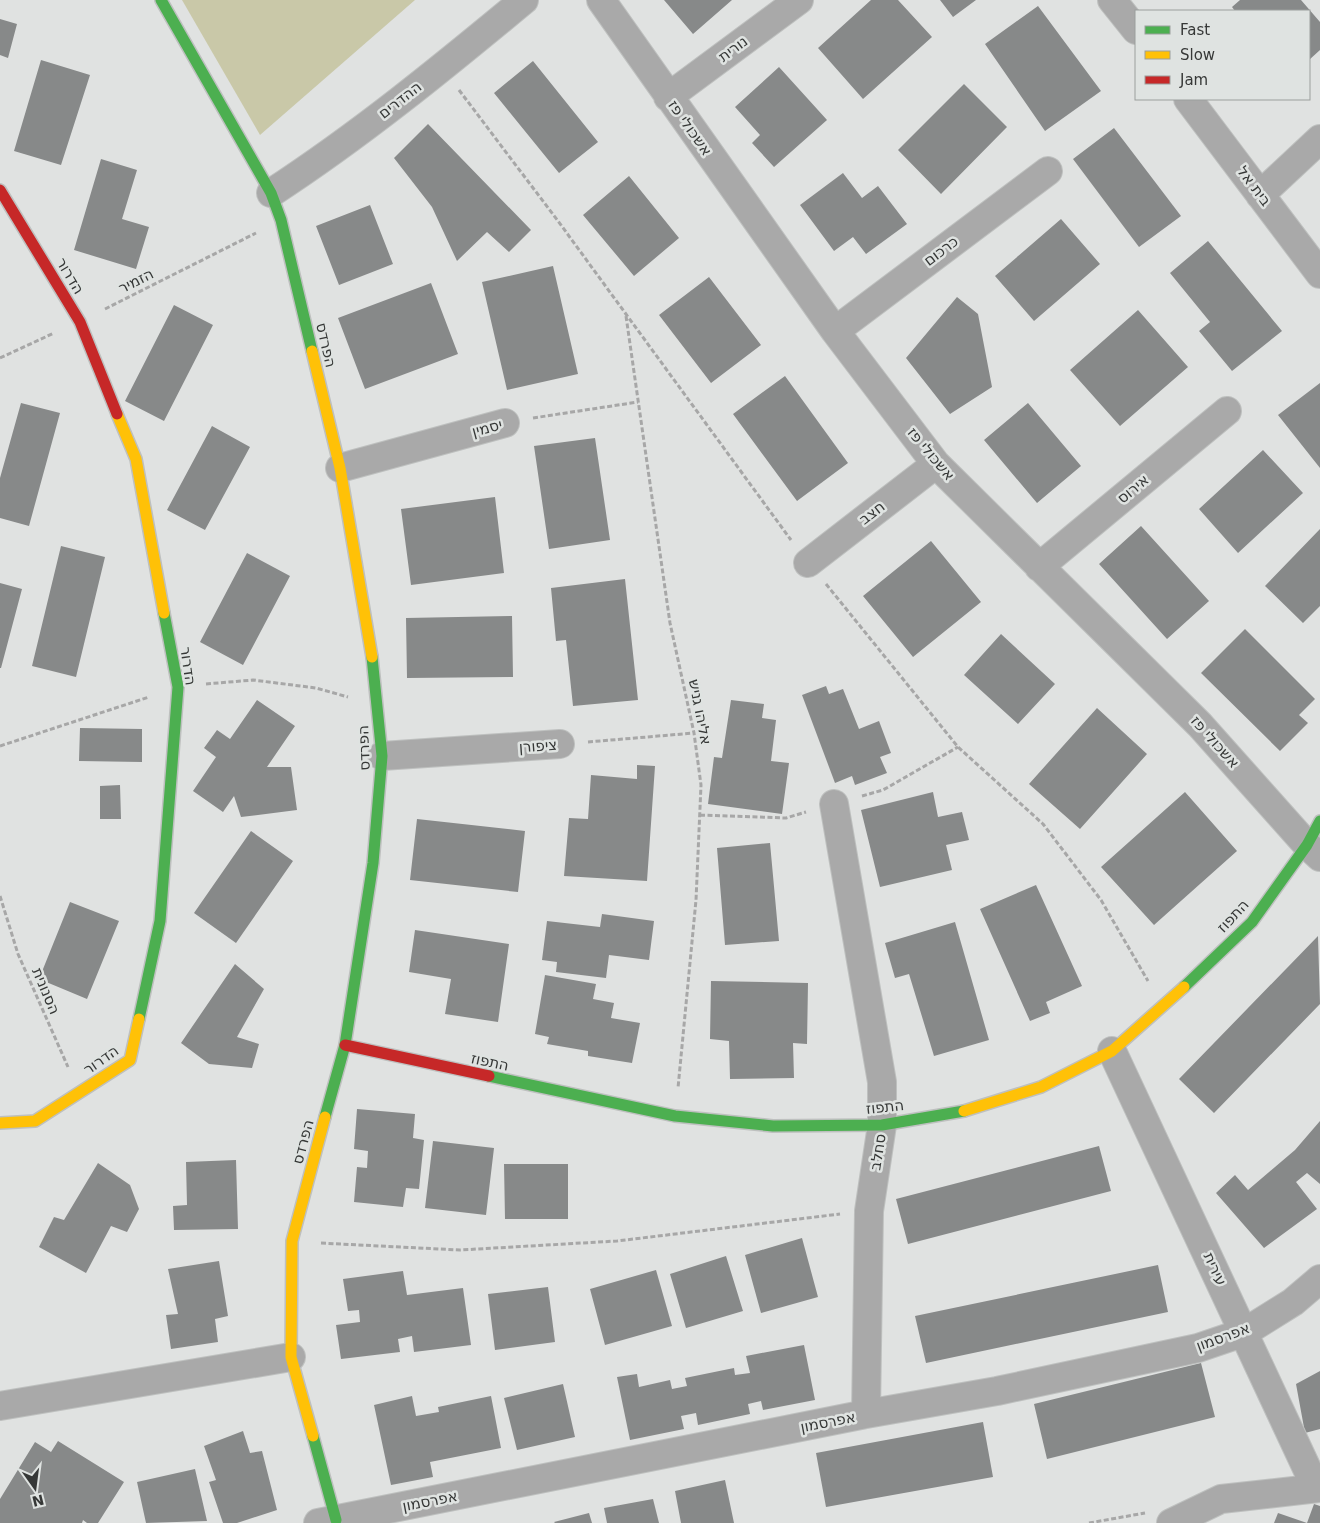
<svg xmlns="http://www.w3.org/2000/svg" width="1320" height="1523" font-family="'DejaVu Sans','Noto Sans Hebrew',sans-serif">
	<style>
		.green { fill: #c9c8a8 }
		.building { fill: #878989 }
		.lines { fill: none; stroke-linecap: round; stroke-linejoin: round }
		.street-casing { stroke: #bec0bf; stroke-width: 30 }
		.fast-casing { stroke: #bec0bf; stroke-width: 14 }
		.slow-casing { stroke: #bec0bf; stroke-width: 14 }
		.jam-casing { stroke: #bec0bf; stroke-width: 14 }
		.path { stroke: #a7a7a7; stroke-width: 3; stroke-dasharray: 5 2.5; stroke-linecap: butt }
		.street { stroke: #a9a9a9; stroke-width: 28 }
		.fast { stroke: #4caf50; stroke-width: 11 }
		.slow { stroke: #ffc107; stroke-width: 11 }
		.jam { stroke: #c62828; stroke-width: 11 }
		.labels { text-anchor: middle; stroke-width: 5; stroke-linejoin: round; paint-order: stroke }
		.street-label { font-size: 15px; fill: #363837; stroke: #dfe3e1 }
	</style>
	<rect width="100%" height="100%" fill="#e0e2e1"/>
	<path class="green" d="M 182,0 L 415,0 L 260,135 Z"/>
	<path class="building" d="M 664,0 L 732,0 L 693,34 Z
		M 871,0 L 898,0 L 932,37 L 863,99 L 818,48 Z
		M 940,0 L 976,0 L 953,17 Z
		M 1240,0 L 1301,0 L 1320,22 L 1320,50 L 1309,60 L 1309,11 L 1235,11 L 1232,7 Z
		M 1038,6 L 1101,91 L 1045,131 L 985,44 Z
		M 0,19 L 17,24 L 8,58 L 0,55 Z
		M 41,60 L 90,75 L 61,165 L 14,151 Z
		M 533,61 L 598,142 L 559,173 L 494,93 Z
		M 779,67 L 827,120 L 774,167 L 752,143 L 760,135 L 735,107 Z
		M 964,84 L 1007,127 L 941,194 L 898,150 Z
		M 428,124 L 531,230 L 509,252 L 487,232 L 457,261 L 432,207 L 394,158 Z
		M 1114,128 L 1181,216 L 1139,247 L 1073,159 Z
		M 101,159 L 137,170 L 122,219 L 149,227 L 136,269 L 74,250 Z
		M 843,173 L 862,198 L 878,186 L 907,224 L 866,254 L 853,237 L 834,251 L 800,205 Z
		M 629,176 L 679,238 L 634,276 L 583,215 Z
		M 370,205 L 393,264 L 339,285 L 316,226 Z
		M 1061,219 L 1100,264 L 1034,321 L 995,276 Z
		M 1208,241 L 1282,331 L 1232,371 L 1199,331 L 1210,322 L 1170,273 Z
		M 553,266 L 578,374 L 507,390 L 482,282 Z
		M 709,277 L 761,345 L 711,383 L 659,315 Z
		M 431,283 L 458,354 L 365,389 L 338,318 Z
		M 957,297 L 978,314 L 992,387 L 950,414 L 906,358 Z
		M 174,305 L 213,325 L 164,421 L 125,401 Z
		M 1138,310 L 1188,367 L 1120,426 L 1070,370 Z
		M 785,376 L 848,463 L 797,501 L 733,414 Z
		M 1320,383 L 1320,468 L 1278,415 Z
		M 21,403 L 60,413 L 29,526 L 0,518 L 0,478 Z
		M 1028,403 L 1081,466 L 1037,503 L 984,440 Z
		M 212,426 L 250,447 L 205,530 L 167,510 Z
		M 595,438 L 610,540 L 549,549 L 534,446 Z
		M 1263,450 L 1303,493 L 1238,553 L 1199,509 Z
		M 495,497 L 504,573 L 411,585 L 401,509 Z
		M 1141,526 L 1209,601 L 1167,639 L 1099,564 Z
		M 1320,529 L 1320,606 L 1303,623 L 1265,586 Z
		M 931,541 L 981,602 L 913,657 L 863,596 Z
		M 61,546 L 105,557 L 76,677 L 32,666 Z
		M 247,553 L 290,576 L 243,665 L 200,642 Z
		M 625,579 L 638,700 L 573,706 L 566,640 L 556,641 L 551,588 Z
		M 0,583 L 22,589 L 1,668 L 0,668 Z
		M 512,616 L 513,677 L 407,678 L 406,618 Z
		M 1245,629 L 1315,699 L 1299,715 L 1308,723 L 1280,751 L 1201,673 Z
		M 1001,634 L 1055,684 L 1018,724 L 964,675 Z
		M 826,686 L 829,694 L 843,689 L 859,729 L 879,721 L 891,753 L 880,757 L 887,773 L 855,785 L 852,776 L 835,783 L 802,695 Z
		M 257,700 L 295,726 L 267,767 L 291,767 L 297,810 L 241,817 L 234,796 L 223,812 L 193,791 L 216,757 L 204,748 L 217,730 L 230,739 Z
		M 731,700 L 764,704 L 762,718 L 776,720 L 771,761 L 789,763 L 782,814 L 708,804 L 714,757 L 722,758 Z
		M 1097,708 L 1147,754 L 1080,829 L 1029,784 Z
		M 80,728 L 142,729 L 142,762 L 79,761 Z
		M 637,765 L 655,766 L 647,881 L 564,876 L 569,818 L 588,819 L 591,775 L 637,779 Z
		M 120,785 L 121,819 L 100,819 L 100,786 Z
		M 933,792 L 938,817 L 962,812 L 969,840 L 946,845 L 952,870 L 880,887 L 861,810 Z
		M 1185,792 L 1237,851 L 1154,925 L 1101,867 Z
		M 417,819 L 525,831 L 518,892 L 410,880 Z
		M 251,831 L 293,861 L 236,943 L 194,913 Z
		M 770,843 L 779,941 L 725,945 L 717,848 Z
		M 1036,885 L 1082,986 L 1046,1002 L 1050,1013 L 1030,1021 L 980,909 Z
		M 70,902 L 119,921 L 87,999 L 39,979 Z
		M 602,914 L 654,921 L 649,960 L 609,955 L 606,978 L 556,972 L 557,962 L 542,960 L 547,921 L 600,927 Z
		M 955,922 L 989,1040 L 934,1056 L 909,974 L 895,978 L 885,943 Z
		M 415,930 L 509,944 L 498,1022 L 445,1014 L 451,979 L 409,972 Z
		M 1318,936 L 1320,1004 L 1214,1113 L 1179,1079 Z
		M 235,964 L 264,989 L 237,1037 L 259,1044 L 252,1068 L 209,1064 L 181,1043 Z
		M 545,975 L 596,984 L 593,999 L 614,1003 L 611,1018 L 640,1023 L 632,1063 L 588,1056 L 588,1051 L 547,1044 L 549,1037 L 535,1034 Z
		M 711,981 L 808,983 L 807,1044 L 793,1043 L 794,1078 L 730,1079 L 729,1041 L 710,1039 Z
		M 357,1109 L 415,1114 L 413,1138 L 424,1140 L 419,1189 L 406,1188 L 403,1207 L 354,1202 L 357,1167 L 367,1168 L 368,1151 L 354,1149 Z
		M 1320,1121 L 1320,1184 L 1307,1173 L 1296,1182 L 1317,1209 L 1264,1248 L 1216,1193 L 1235,1175 L 1248,1190 L 1295,1150 Z
		M 433,1141 L 494,1148 L 486,1215 L 425,1208 Z
		M 1099,1146 L 1111,1191 L 908,1244 L 896,1199 Z
		M 236,1160 L 238,1229 L 174,1230 L 173,1206 L 187,1205 L 186,1162 Z
		M 98,1163 L 130,1185 L 139,1209 L 127,1232 L 111,1226 L 86,1273 L 39,1247 L 54,1217 L 64,1220 Z
		M 504,1164 L 568,1164 L 568,1219 L 505,1219 Z
		M 802,1238 L 818,1297 L 761,1313 L 745,1255 Z
		M 726,1256 L 743,1311 L 686,1328 L 670,1274 Z
		M 219,1261 L 228,1316 L 215,1319 L 218,1342 L 171,1349 L 166,1315 L 178,1314 L 168,1269 Z
		M 1158,1265 L 1168,1312 L 926,1363 L 915,1316 Z
		M 656,1270 L 672,1326 L 605,1345 L 590,1289 Z
		M 403,1271 L 407,1295 L 463,1288 L 471,1345 L 414,1352 L 412,1336 L 398,1339 L 400,1352 L 341,1359 L 336,1325 L 360,1322 L 359,1310 L 348,1311 L 343,1279 Z
		M 548,1287 L 555,1342 L 495,1350 L 488,1294 Z
		M 804,1345 L 815,1400 L 763,1410 L 761,1401 L 748,1404 L 750,1414 L 698,1425 L 696,1413 L 681,1416 L 684,1429 L 630,1440 L 617,1377 L 637,1374 L 639,1387 L 670,1380 L 672,1389 L 687,1386 L 685,1378 L 734,1368 L 735,1375 L 750,1373 L 746,1356 Z
		M 1201,1363 L 1215,1417 L 1047,1459 L 1034,1404 Z
		M 1320,1371 L 1320,1429 L 1305,1433 L 1296,1384 Z
		M 563,1384 L 575,1437 L 517,1450 L 504,1398 Z
		M 412,1396 L 416,1416 L 439,1412 L 438,1407 L 491,1396 L 501,1448 L 430,1462 L 433,1477 L 391,1485 L 374,1405 Z
		M 983,1422 L 993,1477 L 826,1507 L 816,1453 Z
		M 243,1431 L 250,1453 L 262,1451 L 277,1510 L 237,1523 L 223,1523 L 209,1482 L 216,1480 L 204,1446 Z
		M 58,1441 L 124,1482 L 98,1523 L 87,1523 L 83,1520 L 82,1523 L 0,1523 L 0,1499 L 35,1442 L 51,1452 Z
		M 195,1469 L 207,1521 L 146,1523 L 137,1482 Z
		M 725,1480 L 734,1523 L 681,1523 L 675,1491 Z
		M 653,1499 L 659,1523 L 607,1523 L 604,1508 Z
		M 1314,1504 L 1320,1506 L 1320,1523 L 1307,1523 Z
		M 589,1513 L 592,1523 L 555,1523 L 554,1522 Z
		M 1278,1513 L 1307,1523 L 1274,1523 Z"/>
	<g class="lines">
		<g class="street-casing">
			<path id="street" d="M 601,0 L 835,331 L 936,464 L 1200,725 L 1307,845 L 1320,857
				M 1112,0 L 1136,30
				M 668,97 L 799,0
				M 1188,99 L 1320,274
				M 271,193 C 360,135 442,68 524,0
				M 1260,195 L 1320,139
				M 835,331 L 1048,171
				M 340,468 L 505,423
				M 808,563 L 936,464
				M 1039,567 L 1227,411
				M 382,756 L 560,744
				M 834,804 L 882,1082 L 882,1125 L 869,1211 L 866,1414
				M 1112,1051 L 1316,1488
				M 0,1406 L 291,1357
				M 318,1523 L 866,1414 L 997,1391 L 1198,1348 L 1245,1332 L 1293,1302 L 1320,1279
				M 1171,1523 L 1221,1499 L 1320,1488"/>
		</g>
		<g class="fast-casing">
			<path id="fast" d="M 161,0 L 271,193 L 281,220 L 312,351
				M 1184,987 L 1252,922 L 1307,845 L 1320,821
				M 139,1019 L 160,921 L 178,687 L 164,613
				M 489,1076 L 675,1116 L 773,1126 L 882,1125 L 964,1111
				M 325,1117 L 345,1045 L 373,863 L 382,756 L 372,657
				M 313,1436 L 336,1520"/>
		</g>
		<g class="slow-casing">
			<path id="slow" d="M 312,351 L 340,468 L 372,657
				M 117,414 L 136,459 L 164,613
				M 964,1111 L 1041,1087 L 1112,1051 L 1184,987
				M 0,1123 L 35,1121 L 130,1060 L 139,1019
				M 313,1436 L 291,1357 L 292,1241 L 325,1117"/>
		</g>
		<g class="jam-casing">
			<path id="jam" d="M 0,190 L 80,322 L 117,414
				M 345,1045 L 489,1076"/>
		</g>
		<path class="path" d="M 459,90 L 558,221 L 791,540
			M 105,309 L 256,233
			M 626,316 L 670,623 L 694,733 L 701,785 L 696,900 L 678,1088
			M 0,358 L 54,333
			M 533,418 L 638,402
			M 826,584 L 958,747 L 1043,824 L 1101,900 L 1148,981
			M 206,684 L 253,680 L 316,688 L 348,697
			M 588,742 L 694,733
			M 0,746 L 149,697
			M 862,796 L 883,790 L 958,747
			M 700,815 L 786,818 L 806,812
			M 0,896 L 18,954 L 68,1067
			M 321,1243 L 460,1250 L 617,1241 L 840,1214
			M 1089,1523 L 1145,1513"/>
		<use href="#street" class="street"/>
		<use href="#fast" class="fast"/>
		<use href="#slow" class="slow"/>
		<use href="#jam" class="jam"/>
	</g>
	<g class="labels">
		<g class="street-label">
			<text transform="translate(733 49) rotate(-37)" y="5">נורית</text>
			<text transform="translate(400 100) rotate(-38)" y="5">ההדרים</text>
			<text transform="translate(690 128) rotate(55)" y="5">אשכולי פז</text>
			<text transform="translate(1254 186) rotate(53)" y="5">בית אל</text>
			<text transform="translate(941 251) rotate(-37)" y="5">כרכום</text>
			<text transform="translate(70 276) rotate(59)" y="5">הדרור</text>
			<text transform="translate(136 281) rotate(-27)" y="5">הזמיר</text>
			<text transform="translate(326 345) rotate(77)" y="5">הפרדס</text>
			<text transform="translate(487 428) rotate(-15)" y="5">יסמין</text>
			<text transform="translate(931 454) rotate(50)" y="5">אשכולי פז</text>
			<text transform="translate(1133 489) rotate(-40)" y="5">אירוס</text>
			<text transform="translate(872 513) rotate(-38)" y="5">חצב</text>
			<text transform="translate(188 666) rotate(82)" y="5">הדרור</text>
			<text transform="translate(700 712) rotate(79)" y="5">אליהו גניש</text>
			<text transform="translate(1215 742) rotate(48)" y="5">אשכולי פז</text>
			<text transform="translate(538 746) rotate(-4)" y="5">ציפורן</text>
			<text transform="translate(364 748) rotate(-92)" y="5">הפרדס</text>
			<text transform="translate(1233 916) rotate(-47)" y="5">התפוז</text>
			<text transform="translate(46 991) rotate(67)" y="5">הסנונית</text>
			<text transform="translate(101 1060) rotate(-35)" y="5">הדרור</text>
			<text transform="translate(490 1062) rotate(12)" y="5">התפוז</text>
			<text transform="translate(885 1107) rotate(-6)" y="5">התפוז</text>
			<text transform="translate(303 1142) rotate(-75)" y="5">הפרדס</text>
			<text transform="translate(878 1152) rotate(-81)" y="5">סחלב</text>
			<text transform="translate(1215 1269) rotate(65)" y="5">עירית</text>
			<text transform="translate(1223 1337) rotate(-20)" y="5">אפרסמון</text>
			<text transform="translate(828 1422) rotate(-11)" y="5">אפרסמון</text>
			<text transform="translate(430 1501) rotate(-11)" y="5">אפרסמון</text>
		</g>
	</g>
	<rect x="1135" y="10" width="175" height="90" fill="#dfe3e1" stroke="#9b9f9d"/>
	<rect x="1145" y="26" width="25" height="8" fill="#4caf50" stroke="#9b9f9d"/>
	<text x="1180" y="35" font-size="15" fill="#363837">Fast</text>
	<rect x="1145" y="51" width="25" height="8" fill="#ffc107" stroke="#9b9f9d"/>
	<text x="1180" y="60" font-size="15" fill="#363837">Slow</text>
	<rect x="1145" y="76" width="25" height="8" fill="#c62828" stroke="#9b9f9d"/>
	<text x="1180" y="85" font-size="15" fill="#363837">Jam</text>
	<g transform="translate(35 1488) rotate(166)" stroke="#dfe3e1" stroke-width="4" paint-order="stroke">
	<path d="M0-4L9 19L0 12L-9 19Z" fill="#363837"/>
	<text y="-8" font-size="14" font-weight="bold" text-anchor="middle" fill="#363837">N</text>
	</g>
</svg>
